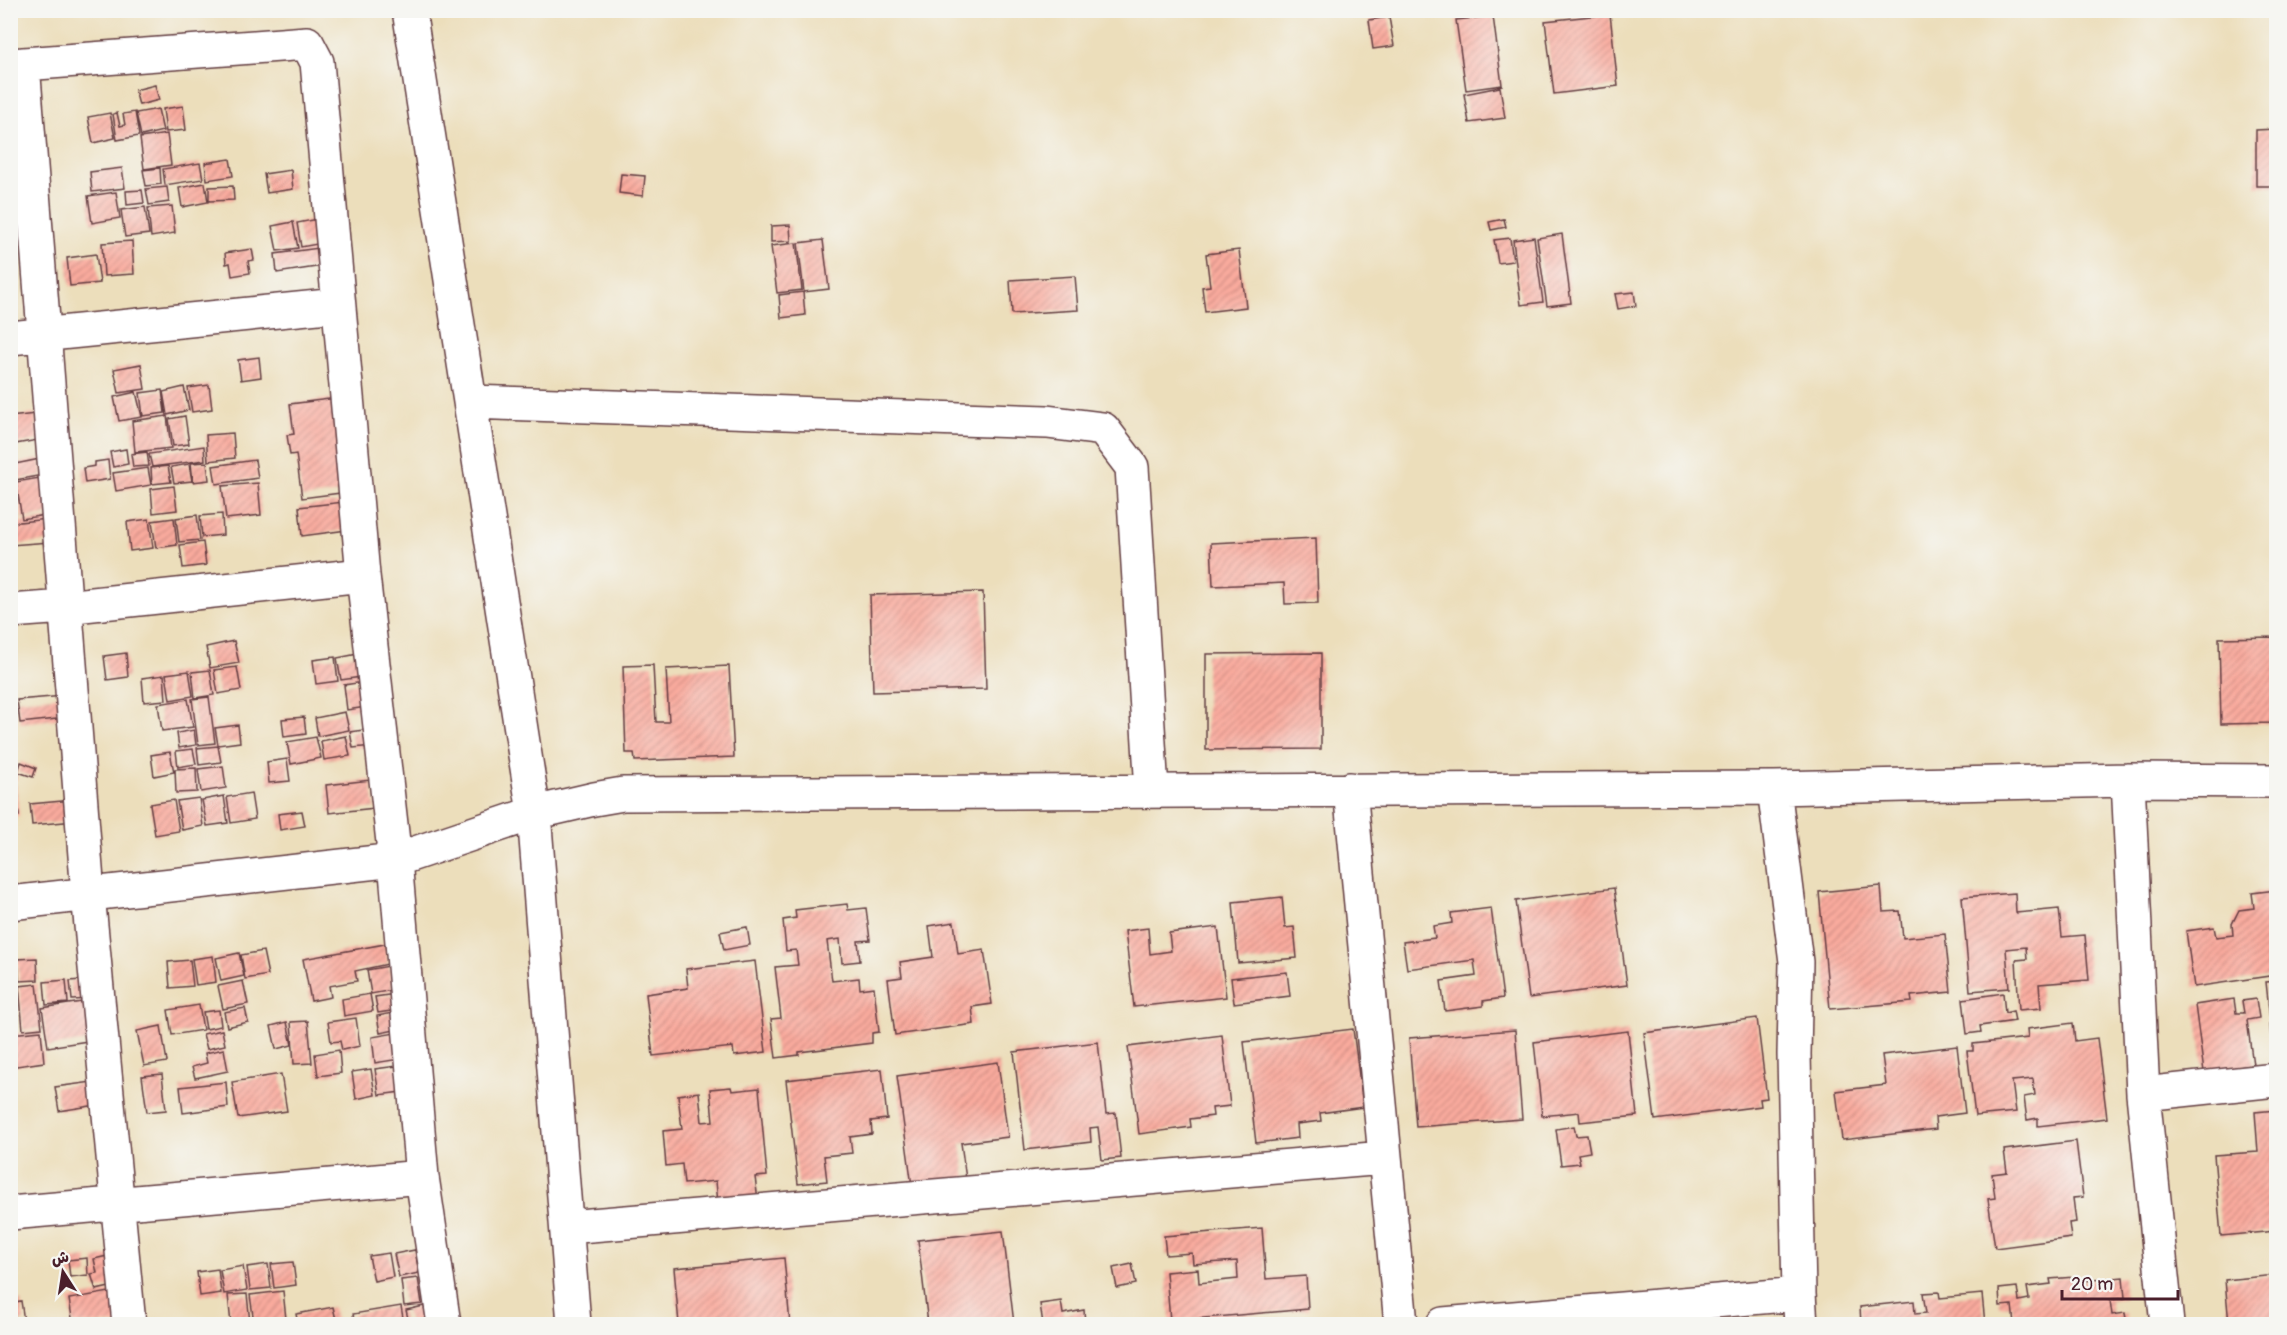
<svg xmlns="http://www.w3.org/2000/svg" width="2287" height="1335" font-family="Pangolin,'Playpen Sans Arabic',sans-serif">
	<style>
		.building { fill: url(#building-hatch) }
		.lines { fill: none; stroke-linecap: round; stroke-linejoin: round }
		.minor-casing { stroke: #623c41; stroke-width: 36 }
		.minor { stroke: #fff; stroke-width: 33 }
	</style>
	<defs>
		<pattern id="building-hatch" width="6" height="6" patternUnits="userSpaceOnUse" patternTransform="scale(1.5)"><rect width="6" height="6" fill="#faab9e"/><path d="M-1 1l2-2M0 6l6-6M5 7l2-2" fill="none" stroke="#cc8b81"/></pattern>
	</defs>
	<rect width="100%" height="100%" fill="#f6f6f2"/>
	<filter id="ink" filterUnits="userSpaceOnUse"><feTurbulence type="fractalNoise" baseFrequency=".0167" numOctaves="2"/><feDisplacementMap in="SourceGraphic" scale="12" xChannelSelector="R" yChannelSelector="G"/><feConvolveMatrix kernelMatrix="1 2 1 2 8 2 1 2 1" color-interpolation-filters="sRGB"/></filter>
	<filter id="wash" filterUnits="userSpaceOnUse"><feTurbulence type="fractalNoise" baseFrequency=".008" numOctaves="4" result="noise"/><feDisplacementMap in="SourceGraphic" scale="24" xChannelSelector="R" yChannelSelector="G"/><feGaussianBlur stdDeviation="1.35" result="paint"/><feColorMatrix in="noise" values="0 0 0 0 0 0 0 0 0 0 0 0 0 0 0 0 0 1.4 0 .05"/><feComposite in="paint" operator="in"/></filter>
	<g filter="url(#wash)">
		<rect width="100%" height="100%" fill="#ecdebb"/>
		<g id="blocks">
			<path class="building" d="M 1610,14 L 1618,86 L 1554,94 L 1545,21 Z
				M 1493,16 L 1502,85 L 1466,90 L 1456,20 Z
				M 1389,17 L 1394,46 L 1373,49 L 1369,20 Z
				M 155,85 L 159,100 L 139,105 L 135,90 Z
				M 1500,87 L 1505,118 L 1469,123 L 1464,94 Z
				M 183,106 L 186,130 L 166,132 L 163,109 Z
				M 158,109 L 163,131 L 141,136 L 136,113 Z
				M 135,112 L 139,136 L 117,140 L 113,114 L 117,113 L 120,126 L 125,125 L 123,114 Z
				M 110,113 L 115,138 L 93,143 L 88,117 Z
				M 2276,129 L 2276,186 L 2256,186 L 2256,130 Z
				M 167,134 L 171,165 L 144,169 L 140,138 Z
				M 230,159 L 233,176 L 207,180 L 205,163 Z
				M 200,163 L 203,179 L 165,185 L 163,169 Z
				M 122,168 L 125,188 L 92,192 L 90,172 Z
				M 160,168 L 161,184 L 146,186 L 143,170 Z
				M 291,170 L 293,189 L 267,193 L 264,174 Z
				M 621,174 L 645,176 L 643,196 L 619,193 Z
				M 205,183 L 208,202 L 182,207 L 179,188 Z
				M 233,186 L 234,200 L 209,201 L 209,187 Z
				M 167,187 L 169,202 L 149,205 L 146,189 Z
				M 142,190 L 144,203 L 127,205 L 126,191 Z
				M 116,192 L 120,218 L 92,223 L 88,196 Z
				M 172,206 L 175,233 L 151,237 L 148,208 Z
				M 145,207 L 149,234 L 125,237 L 121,210 Z
				M 318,219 L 323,243 L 301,247 L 297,223 Z
				M 1504,219 L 1506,227 L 1491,230 L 1489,222 Z
				M 293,222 L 298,248 L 277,251 L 272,226 Z
				M 790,225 L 791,241 L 771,242 L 771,226 Z
				M 1562,234 L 1571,303 L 1547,306 L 1537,238 Z
				M 1534,237 L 1543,302 L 1521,305 L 1513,240 Z
				M 1510,238 L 1513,261 L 1498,263 L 1494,240 Z
				M 823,240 L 829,289 L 804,292 L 798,243 Z
				M 132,241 L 134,274 L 104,276 L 102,243 Z
				M 796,243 L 802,290 L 777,293 L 771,246 Z
				M 326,247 L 329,265 L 277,273 L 275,254 Z
				M 252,249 L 254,260 L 248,261 L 250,273 L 232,276 L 230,263 L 226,264 L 225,253 Z
				M 1239,250 L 1246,307 L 1205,312 L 1202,287 L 1210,286 L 1206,254 Z
				M 96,254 L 100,283 L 70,286 L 67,258 Z
				M 1075,276 L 1078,310 L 1012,314 L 1010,280 Z
				M 803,292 L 805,315 L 781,318 L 779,295 Z
				M 1634,292 L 1636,306 L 1618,309 L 1615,294 Z
				M 259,357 L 261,377 L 241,380 L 238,360 Z
				M 141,364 L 145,389 L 119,393 L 114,369 Z
				M 209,385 L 212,409 L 192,412 L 188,388 Z
				M 184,387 L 189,410 L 167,415 L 163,392 Z
				M 162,390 L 165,413 L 143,416 L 140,393 Z
				M 136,392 L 142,417 L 119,421 L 114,397 Z
				M 337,398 L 348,492 L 302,498 L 296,454 L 290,455 L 287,435 L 294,434 L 290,404 Z
				M 35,414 L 38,440 L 10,445 L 10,417 Z
				M 167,416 L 171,448 L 135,452 L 132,421 Z
				M 185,416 L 189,444 L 173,446 L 169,419 Z
				M 233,433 L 235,458 L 208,461 L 206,435 Z
				M 204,446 L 205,460 L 152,467 L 149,454 Z
				M 126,449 L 128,464 L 113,467 L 110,452 Z
				M 147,452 L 149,466 L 133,467 L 131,454 Z
				M 40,459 L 43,475 L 10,481 L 10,465 Z
				M 108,460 L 110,479 L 85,483 L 83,468 L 95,466 L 95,462 Z
				M 255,460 L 258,478 L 216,484 L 213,466 Z
				M 207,462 L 209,480 L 193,482 L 191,463 Z
				M 189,464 L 192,481 L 174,483 L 171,467 Z
				M 168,466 L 171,482 L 152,484 L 151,468 Z
				M 148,468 L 151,485 L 116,491 L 113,473 Z
				M 45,477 L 51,514 L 22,519 L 16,482 Z
				M 258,483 L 261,515 L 226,519 L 222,486 Z
				M 174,486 L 177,510 L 153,513 L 151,489 Z
				M 344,502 L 347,530 L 302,536 L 299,507 Z
				M 222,514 L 223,535 L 202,537 L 200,516 Z
				M 197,515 L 200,540 L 179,542 L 176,518 Z
				M 174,518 L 177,545 L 156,548 L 152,521 Z
				M 48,519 L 50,542 L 10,545 L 10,523 Z
				M 149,519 L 153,548 L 130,551 L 127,522 Z
				M 1316,538 L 1318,603 L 1285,604 L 1284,583 L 1213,586 L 1211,543 Z
				M 203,542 L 206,565 L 183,568 L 180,545 Z
				M 983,592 L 986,689 L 873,692 L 870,595 Z
				M 2276,637 L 2276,723 L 2221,724 L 2219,638 Z
				M 234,641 L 239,663 L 210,668 L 206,647 Z
				M 126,653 L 128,677 L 107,680 L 104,656 Z
				M 1321,653 L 1321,749 L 1206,750 L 1206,654 Z
				M 358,654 L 361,677 L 341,680 L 337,658 Z
				M 335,657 L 338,681 L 316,684 L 313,660 Z
				M 653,665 L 656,722 L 669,722 L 666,669 L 729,666 L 734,757 L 635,761 L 634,753 L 626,753 L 623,666 Z
				M 237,667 L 241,690 L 218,694 L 214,670 Z
				M 210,670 L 214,695 L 195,698 L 192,672 Z
				M 189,671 L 193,696 L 170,700 L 166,674 Z
				M 164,675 L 166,700 L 144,702 L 142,678 Z
				M 363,682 L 366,707 L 347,710 L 344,685 Z
				M 64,696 L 66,718 L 20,723 L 17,700 Z
				M 209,697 L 215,743 L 198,745 L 192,699 Z
				M 188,699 L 193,727 L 162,731 L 158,704 Z
				M 345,712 L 349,730 L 318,736 L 315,718 Z
				M 304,717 L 306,734 L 284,737 L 282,719 Z
				M 10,724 L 14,725 L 12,741 L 10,741 Z
				M 238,725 L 240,742 L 218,745 L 215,728 Z
				M 370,729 L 373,746 L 353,748 L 350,732 Z
				M 194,730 L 196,745 L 179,748 L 177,733 Z
				M 346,736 L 350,756 L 324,760 L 321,741 Z
				M 316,737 L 321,758 L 291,764 L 287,742 Z
				M 10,746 L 13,746 L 17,780 L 10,781 Z
				M 218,746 L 221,762 L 199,765 L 197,748 Z
				M 193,749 L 196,764 L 178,767 L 176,751 Z
				M 170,752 L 174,772 L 154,776 L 151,755 Z
				M 287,759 L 290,781 L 269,783 L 267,762 Z
				M 21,762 L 36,768 L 33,777 L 18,772 Z
				M 223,766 L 226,788 L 201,792 L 198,769 Z
				M 196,768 L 197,792 L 176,793 L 175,769 Z
				M 371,780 L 375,808 L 329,813 L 326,785 Z
				M 16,784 L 19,816 L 10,816 L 10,785 Z
				M 251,793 L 255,819 L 231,823 L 227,797 Z
				M 224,796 L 228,823 L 207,826 L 202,800 Z
				M 199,798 L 203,826 L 182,830 L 177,801 Z
				M 73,800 L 75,821 L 32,825 L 30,804 Z
				M 174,800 L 179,831 L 155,835 L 150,804 Z
				M 302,811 L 305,826 L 280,830 L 278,814 Z
				M 1881,886 L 1883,912 L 1900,911 L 1903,938 L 1945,934 L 1951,992 L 1911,996 L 1912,1002 L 1830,1009 L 1819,892 Z
				M 1614,888 L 1627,985 L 1529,998 L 1516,901 Z
				M 2276,890 L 2276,975 L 2194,987 L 2186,931 L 2214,927 L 2216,937 L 2233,935 L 2232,924 L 2239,910 L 2254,908 L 2252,893 Z
				M 2015,893 L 2016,913 L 2059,909 L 2062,937 L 2085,935 L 2089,980 L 2039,984 L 2041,1008 L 2019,1010 L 2016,960 L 2027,959 L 2026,947 L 2006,949 L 2009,988 L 1970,991 L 1962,897 Z
				M 1282,897 L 1285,928 L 1294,927 L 1297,958 L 1238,963 L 1233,902 Z
				M 847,904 L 848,910 L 866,908 L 870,940 L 858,941 L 860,961 L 842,963 L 840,939 L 827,941 L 832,981 L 859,978 L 860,989 L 874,987 L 879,1032 L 872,1033 L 872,1043 L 799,1052 L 799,1055 L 776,1058 L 771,1019 L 781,1018 L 775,967 L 798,965 L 796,950 L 786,951 L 783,920 L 796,918 L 795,910 Z
				M 1491,908 L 1503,998 L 1483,1001 L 1483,1006 L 1445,1011 L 1441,981 L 1476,976 L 1474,960 L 1407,969 L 1403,942 L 1435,938 L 1433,926 L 1452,923 L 1451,913 Z
				M 954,922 L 958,954 L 984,950 L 992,1004 L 972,1007 L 974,1024 L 895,1035 L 888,979 L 902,977 L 900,962 L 933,957 L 929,926 Z
				M 747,927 L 750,945 L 724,950 L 720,932 Z
				M 1218,927 L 1226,997 L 1134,1007 L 1125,931 L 1148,928 L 1150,954 L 1171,951 L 1169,933 Z
				M 385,944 L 388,964 L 355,971 L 357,981 L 329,986 L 331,997 L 311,1001 L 303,959 Z
				M 263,951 L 268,975 L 245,979 L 241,955 Z
				M 239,953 L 244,976 L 221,981 L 216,958 Z
				M 213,956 L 216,982 L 196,985 L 192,959 Z
				M 37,958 L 38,980 L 19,981 L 18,959 Z
				M 190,960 L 193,986 L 170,988 L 168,962 Z
				M 755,961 L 766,1052 L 734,1056 L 733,1047 L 653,1056 L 646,994 L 688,988 L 686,969 Z
				M 389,966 L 393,990 L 371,994 L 367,970 Z
				M 1287,972 L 1290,996 L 1234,1003 L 1231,978 Z
				M 10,973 L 14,973 L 16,992 L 10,993 Z
				M 92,979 L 93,999 L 72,1000 L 70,981 Z
				M 66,980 L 68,1003 L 46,1005 L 44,982 Z
				M 243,981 L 248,1004 L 223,1009 L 218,986 Z
				M 2276,981 L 2276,1019 L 2270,1019 L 2266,982 Z
				M 37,984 L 42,1028 L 23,1030 L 19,986 Z
				M 2003,993 L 2005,1013 L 2013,1011 L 2015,1021 L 1980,1026 L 1981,1032 L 1967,1034 L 1963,999 Z
				M 370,994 L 373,1011 L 344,1016 L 342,999 Z
				M 395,994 L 397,1010 L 378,1013 L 375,997 Z
				M 2234,999 L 2236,1013 L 2244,1013 L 2242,1001 L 2256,999 L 2259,1018 L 2247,1020 L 2253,1065 L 2204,1072 L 2195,1005 Z
				M 95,1000 L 101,1039 L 48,1047 L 42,1008 Z
				M 199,1005 L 203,1030 L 172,1035 L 168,1010 Z
				M 245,1008 L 248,1022 L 227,1027 L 224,1012 Z
				M 219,1010 L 221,1026 L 206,1029 L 203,1012 Z
				M 398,1012 L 400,1029 L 380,1033 L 377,1016 Z
				M 356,1018 L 360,1046 L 342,1050 L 340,1041 L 331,1042 L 328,1022 Z
				M 1757,1018 L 1767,1098 L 1760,1099 L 1761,1106 L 1655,1120 L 1644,1033 Z
				M 308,1021 L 312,1063 L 294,1064 L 291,1022 Z
				M 287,1022 L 292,1045 L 276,1049 L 271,1026 Z
				M 2073,1023 L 2075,1041 L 2097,1038 L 2107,1118 L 2038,1126 L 2038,1118 L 2027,1120 L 2024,1097 L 2035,1095 L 2033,1079 L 2012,1081 L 2016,1112 L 1975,1116 L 1967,1051 L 1973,1051 L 1973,1044 L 2028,1038 L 2027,1029 Z
				M 2276,1023 L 2276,1039 L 2271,1040 L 2270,1024 Z
				M 161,1026 L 167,1062 L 144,1066 L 137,1031 Z
				M 1353,1029 L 1363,1107 L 1320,1113 L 1321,1121 L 1297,1124 L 1298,1138 L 1256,1143 L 1244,1042 Z
				M 222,1030 L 225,1045 L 207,1049 L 203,1034 Z
				M 1515,1030 L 1522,1119 L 1416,1127 L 1409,1038 Z
				M 41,1031 L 44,1062 L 10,1067 L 10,1034 Z
				M 1628,1031 L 1637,1116 L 1580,1122 L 1579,1112 L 1542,1116 L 1534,1042 Z
				M 395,1033 L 400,1059 L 375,1063 L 372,1037 Z
				M 1222,1035 L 1230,1106 L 1212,1108 L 1213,1116 L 1190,1119 L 1191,1127 L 1139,1134 L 1128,1047 Z
				M 1098,1042 L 1106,1114 L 1116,1113 L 1121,1158 L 1102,1160 L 1098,1127 L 1090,1128 L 1091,1142 L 1025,1150 L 1014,1052 Z
				M 1957,1046 L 1965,1113 L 1935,1117 L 1936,1129 L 1842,1140 L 1836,1091 L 1886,1085 L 1882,1055 Z
				M 224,1049 L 228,1071 L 195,1078 L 192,1067 L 207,1063 L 205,1053 Z
				M 339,1050 L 341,1073 L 318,1076 L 315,1054 Z
				M 998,1062 L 1008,1137 L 961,1143 L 966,1179 L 912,1186 L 897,1076 Z
				M 397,1066 L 401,1092 L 379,1095 L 375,1069 Z
				M 371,1069 L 375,1095 L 356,1099 L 352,1072 Z
				M 882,1069 L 887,1119 L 871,1121 L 872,1134 L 850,1137 L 852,1153 L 824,1156 L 827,1181 L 798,1184 L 786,1080 Z
				M 162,1074 L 166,1110 L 147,1112 L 142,1076 Z
				M 281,1074 L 287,1111 L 238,1118 L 232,1082 Z
				M 100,1081 L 103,1104 L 59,1111 L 55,1087 Z
				M 226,1082 L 228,1107 L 183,1113 L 180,1087 Z
				M 731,1087 L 732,1091 L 759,1088 L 767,1176 L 755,1177 L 758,1200 L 718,1204 L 716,1181 L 684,1184 L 682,1164 L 666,1166 L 663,1131 L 682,1129 L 678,1095 L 699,1092 L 702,1122 L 713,1121 L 710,1089 Z
				M 2276,1110 L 2276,1231 L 2221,1236 L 2214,1155 L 2258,1152 L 2255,1112 Z
				M 1574,1126 L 1576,1136 L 1587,1135 L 1590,1152 L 1578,1154 L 1580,1163 L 1561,1165 L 1556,1129 Z
				M 2076,1141 L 2083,1197 L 2073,1198 L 2076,1222 L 2069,1223 L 2071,1238 L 1995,1248 L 1988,1199 L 1995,1198 L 1992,1174 L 2007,1172 L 2004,1150 Z
				M 1262,1228 L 1266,1279 L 1306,1276 L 1308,1309 L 1170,1321 L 1166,1272 L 1198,1269 L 1199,1283 L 1238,1279 L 1237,1261 L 1193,1264 L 1192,1253 L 1166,1255 L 1164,1236 Z
				M 1003,1231 L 1014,1324 L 928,1324 L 918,1240 Z
				M 415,1250 L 419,1273 L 399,1277 L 394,1254 Z
				M 389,1253 L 393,1277 L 374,1281 L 369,1256 Z
				M 116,1254 L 123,1284 L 96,1290 L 91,1274 L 97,1273 L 94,1259 Z
				M 87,1258 L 88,1275 L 70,1277 L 68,1260 Z
				M 784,1258 L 790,1324 L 679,1324 L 674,1268 Z
				M 293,1262 L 296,1285 L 274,1288 L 271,1264 Z
				M 268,1264 L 271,1288 L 250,1290 L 247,1267 Z
				M 1132,1264 L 1136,1284 L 1117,1288 L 1113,1268 Z
				M 243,1266 L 247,1290 L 224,1294 L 220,1270 Z
				M 218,1269 L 221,1293 L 200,1296 L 197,1272 Z
				M 2276,1275 L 2276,1324 L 2229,1324 L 2225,1280 Z
				M 2074,1277 L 2074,1282 L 2123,1277 L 2125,1298 L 2110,1300 L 2112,1315 L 2125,1313 L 2127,1324 L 2014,1324 L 2012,1305 L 2000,1306 L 1999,1289 L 2017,1287 L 2019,1301 L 2029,1299 L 2027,1287 L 2051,1284 L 2050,1279 Z
				M 418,1278 L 422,1304 L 404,1306 L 401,1280 Z
				M 115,1291 L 120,1324 L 73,1324 L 69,1299 Z
				M 283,1291 L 286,1319 L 254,1323 L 250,1295 Z
				M 1939,1292 L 1940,1298 L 1982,1294 L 1985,1324 L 1861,1324 L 1860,1307 L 1914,1301 L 1915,1314 L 1926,1313 L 1923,1293 Z
				M 247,1294 L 250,1323 L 231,1324 L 228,1295 Z
				M 21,1301 L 24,1321 L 10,1323 L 10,1303 Z
				M 1061,1301 L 1063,1314 L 1084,1310 L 1085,1324 L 1043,1324 L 1040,1304 Z
				M 401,1306 L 404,1324 L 355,1324 L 353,1314 Z
				M 424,1306 L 427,1320 L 409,1323 L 406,1310 Z
				M 333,1307 L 337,1324 L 298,1324 L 296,1314 Z"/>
		</g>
	</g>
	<g filter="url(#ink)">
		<use href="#blocks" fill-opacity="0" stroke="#623c41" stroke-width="1.5"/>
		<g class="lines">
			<g class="minor-casing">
				<path id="minor" d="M 409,10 L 534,813 L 574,1324
					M 23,64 L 88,894 L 129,1324
					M 10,65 L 307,43 L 317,62 L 363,575 L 395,860 L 422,1177 L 444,1324
					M 10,338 L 338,305
					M 470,402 L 1047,422 L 1103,429 L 1132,467 L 1152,791
					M 10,611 L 65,607 L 363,575
					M 2128,780 L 2143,1094 L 2167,1324
					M 1774,788 L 1796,962 L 1794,1054 L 1799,1294 L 1801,1324
					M 1350,789 L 1401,1324
					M 10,903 L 395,860 L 534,813 L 594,799 L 623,794 L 1774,788 L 2128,780 L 2276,781
					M 2143,1094 L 2276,1080
					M 10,1213 L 422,1177
					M 567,1227 L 1384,1158
					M 1443,1324 L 1799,1294"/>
			</g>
			<use href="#minor" class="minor"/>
		</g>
	</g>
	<rect width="2287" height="1335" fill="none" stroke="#f6f6f2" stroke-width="36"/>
	<g transform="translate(63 1272) rotate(348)" stroke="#f6f6f2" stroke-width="4.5" paint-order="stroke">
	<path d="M0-4.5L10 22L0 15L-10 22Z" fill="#4a1f2b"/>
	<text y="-9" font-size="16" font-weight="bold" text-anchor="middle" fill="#4a1f2b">ش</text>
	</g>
	<path d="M2062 1290v9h116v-9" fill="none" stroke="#4a1f2b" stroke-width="3"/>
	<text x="2071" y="1290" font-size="18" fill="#4a1f2b" stroke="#f6f6f2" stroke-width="4.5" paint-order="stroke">20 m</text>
</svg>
